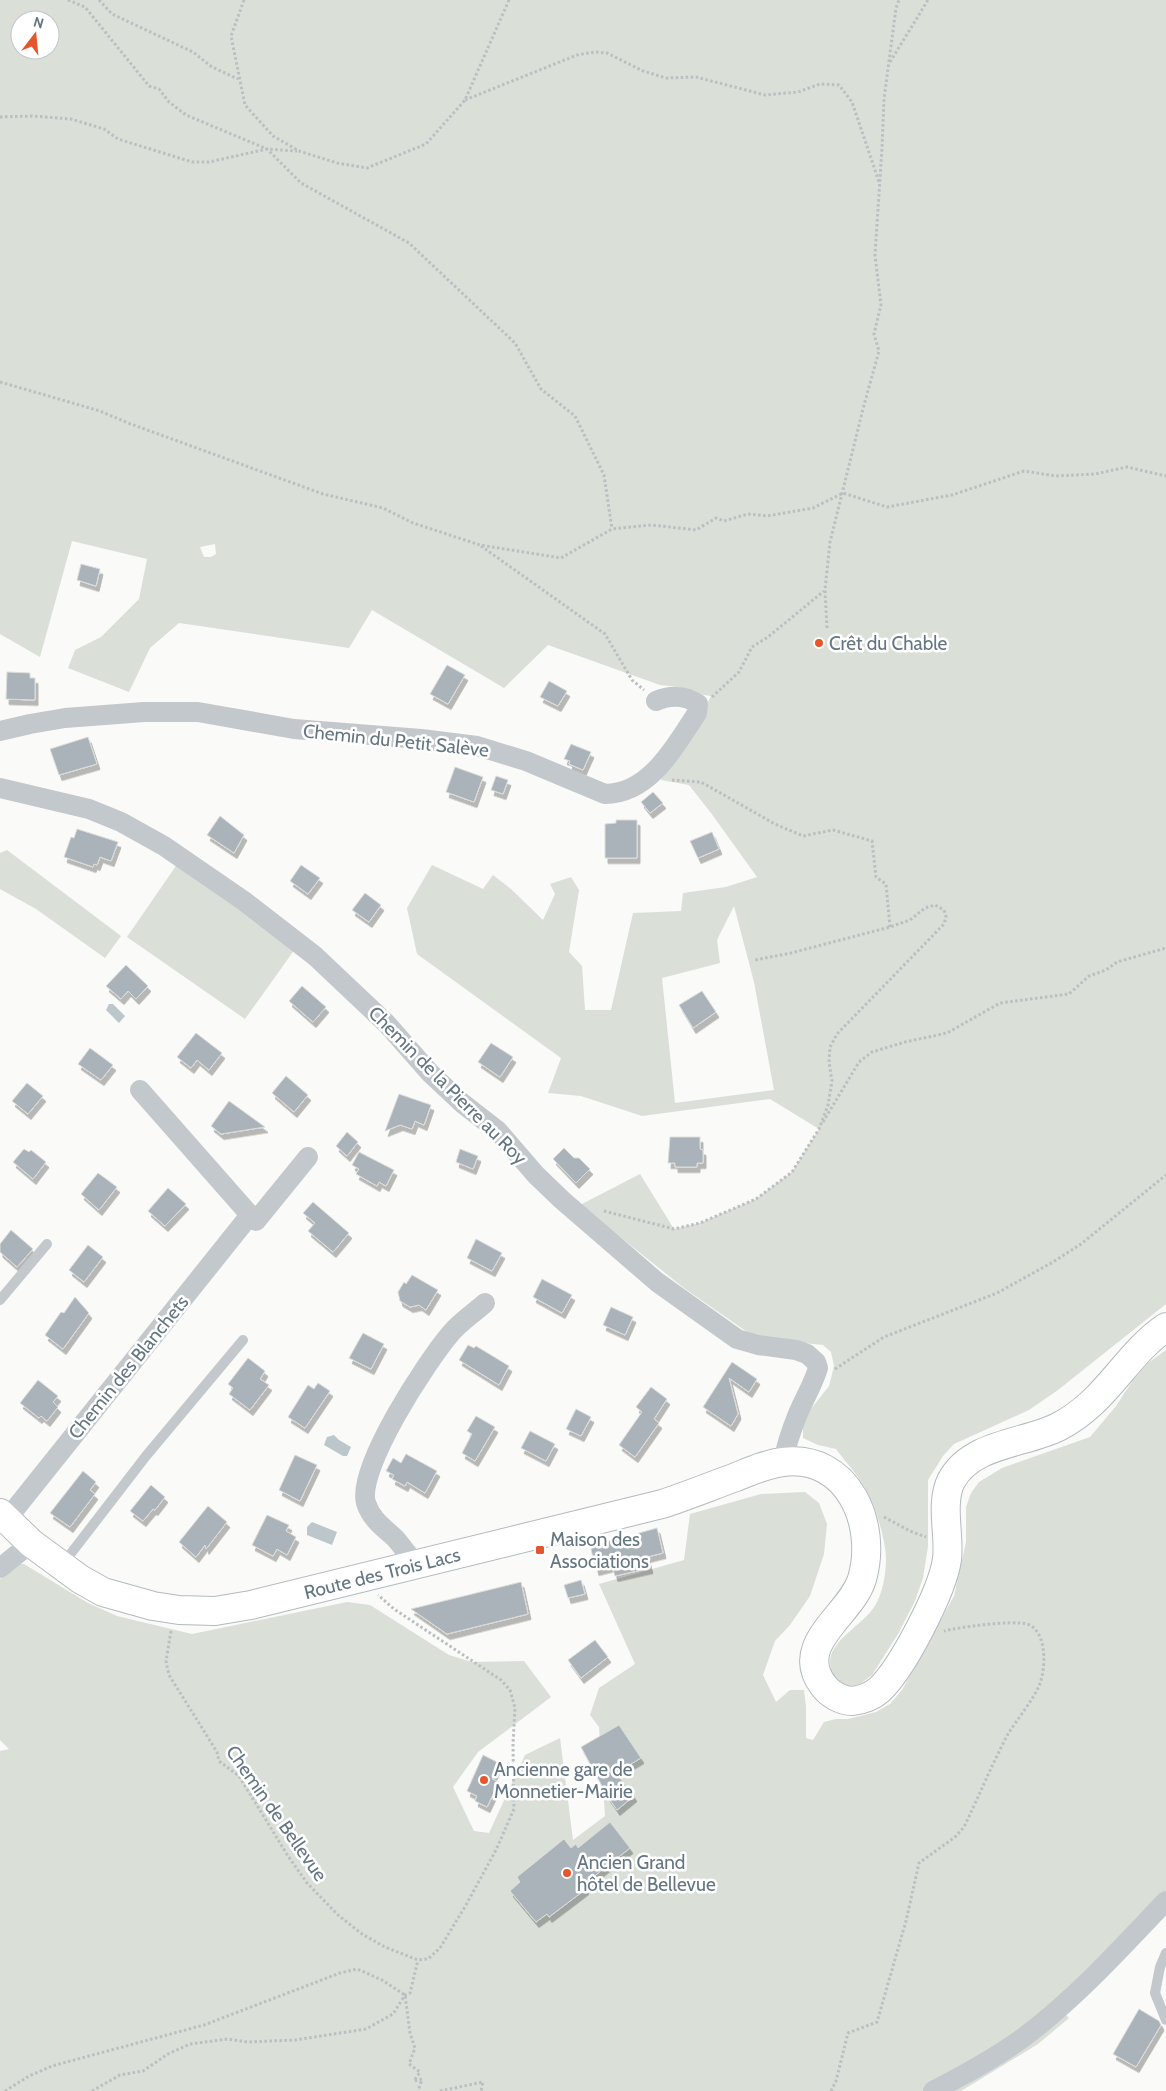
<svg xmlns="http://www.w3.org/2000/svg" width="1166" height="2091" font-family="Cabin,sans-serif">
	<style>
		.green { fill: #dadfd7; fill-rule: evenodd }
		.water { fill: #bbc7cb }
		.building { fill: #aab3b9; stroke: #dcdcda; filter: url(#shadow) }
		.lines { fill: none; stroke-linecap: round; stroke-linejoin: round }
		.secondary-casing { stroke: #b3babf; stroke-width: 30 }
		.path { stroke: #bbbfc2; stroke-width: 3; stroke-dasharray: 2.5 2.5; stroke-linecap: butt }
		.lane { stroke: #c3c8cc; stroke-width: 10 }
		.street { stroke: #c3c8cc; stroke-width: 20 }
		.secondary { stroke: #fff; stroke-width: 28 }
		.poi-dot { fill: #e4572e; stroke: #fff; stroke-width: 2 }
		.labels { text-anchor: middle; stroke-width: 5; stroke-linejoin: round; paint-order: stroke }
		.poi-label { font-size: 19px; fill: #657683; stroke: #fff; text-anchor: start }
		.street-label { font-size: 19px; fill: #657683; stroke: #fff }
	</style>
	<defs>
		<filter id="shadow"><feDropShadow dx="3" dy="5.5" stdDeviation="0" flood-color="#0004"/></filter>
	</defs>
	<rect width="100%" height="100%" fill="#fafaf8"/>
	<path class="green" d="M 0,0 L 1166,0 L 1166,1304 L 1058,1390 L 1029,1410 L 954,1444 L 943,1456 L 928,1480 L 928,1546 L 923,1578 L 915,1601 L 898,1634 L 872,1675 L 860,1684 L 849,1686 L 838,1684 C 813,1648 853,1634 872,1610 C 882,1598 886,1575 886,1559 C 886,1542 876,1508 868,1493 C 860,1477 846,1463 836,1449 L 818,1445 L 803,1438 L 803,1419 L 829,1386 L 834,1366 L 831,1352 L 823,1345 L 765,1339 L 750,1334 L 684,1288 L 580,1205 L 640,1174 L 674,1229 L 700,1223 L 756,1199 L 792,1172 L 819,1129 L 770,1099 L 642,1116 L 581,1096 L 548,1093 L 561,1058 L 417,954 L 407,908 L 432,865 L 483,889 L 493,875 L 511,889 L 543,920 L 555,894 L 550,884 L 571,877 L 579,890 L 569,952 L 582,966 L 585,1010 L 611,1010 L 633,913 L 681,911 L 683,893 L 726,887 L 757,877 L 711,813 L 689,785 L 661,780 L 666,767 L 697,724 L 711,696 L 697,694 L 679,687 L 660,685 L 548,645 L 504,688 L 372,610 L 349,648 L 179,623 L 150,648 L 129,692 L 68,668 L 75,650 L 101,637 L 139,599 L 147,559 L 72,541 L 40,657 L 0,634 ZM 20,20 L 50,20 L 50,50 L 20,50 ZM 215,544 L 216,554 L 211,557 L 204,557 L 200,547 ZM 734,906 L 754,982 L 774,1090 L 675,1103 L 662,978 L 720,963 L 717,940 Z
		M 7,850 L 121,936 L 105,958 L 36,909 L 0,889 L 0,853 Z
		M 178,863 L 295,949 L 245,1019 L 127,937 Z
		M 1166,1350 L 1166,1892 L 1053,2002 L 1069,2018 L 1038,2044 L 961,2091 L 0,2091 L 0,1751 L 9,1749 L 0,1740 L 0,1579 L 18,1564 L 24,1564 L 88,1603 L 117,1616 L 192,1634 L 347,1602 L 370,1605 L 449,1655 L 472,1662 L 524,1661 L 551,1697 L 478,1752 L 453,1787 L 474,1831 L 489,1833 L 525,1755 L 560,1738 L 573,1840 L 605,1816 L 599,1727 L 590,1715 L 599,1688 L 635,1664 L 599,1584 L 684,1560 L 690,1514 L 761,1494 L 805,1492 L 819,1503 L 827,1524 L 824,1554 L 810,1596 L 790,1625 L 775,1641 L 763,1675 L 776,1702 L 790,1690 L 804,1690 L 806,1707 L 806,1738 L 813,1740 L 824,1722 L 836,1719 L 848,1719 L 876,1712 L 890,1704 L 902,1690 L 954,1596 L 966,1542 L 966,1507 L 971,1493 L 979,1482 L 1002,1468 L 1090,1437 L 1116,1406 L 1133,1380 L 1148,1363 Z"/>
	<path class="water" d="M 109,1004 L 113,1004 L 125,1016 L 119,1023 L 106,1010 Z
		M 334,1435 L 339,1440 L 351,1447 L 347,1456 L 343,1456 L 324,1445 L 327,1437 Z
		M 312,1522 L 337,1532 L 332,1545 L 307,1535 L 307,1527 Z"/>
	<path class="building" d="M 81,564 L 100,569 L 96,586 L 77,580 Z
		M 447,665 L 465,675 L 448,704 L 430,694 Z
		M 7,672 L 30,673 L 30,678 L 35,678 L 35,700 L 6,699 Z
		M 549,681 L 567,691 L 558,706 L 540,697 Z
		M 88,737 L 97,764 L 59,775 L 50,749 Z
		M 571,744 L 591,752 L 583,770 L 569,764 L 570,761 L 564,759 Z
		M 455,767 L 483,777 L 474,802 L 446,792 Z
		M 496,776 L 508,780 L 503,794 L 491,790 Z
		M 653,792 L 663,803 L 650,813 L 641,802 Z
		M 220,816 L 244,835 L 234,853 L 207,835 Z
		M 616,820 L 637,820 L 637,858 L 605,858 L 605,824 L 616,823 Z
		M 77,829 L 118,842 L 111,861 L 100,857 L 97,865 L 94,864 L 93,867 L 64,857 L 71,837 L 74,838 Z
		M 712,832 L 719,849 L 698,858 L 690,841 Z
		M 301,865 L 320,878 L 308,894 L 290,881 Z
		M 365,893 L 381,905 L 369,922 L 352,910 Z
		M 126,965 L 148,986 L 136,999 L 128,991 L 121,999 L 106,986 Z
		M 302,986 L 326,1007 L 313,1022 L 289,1001 Z
		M 702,991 L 716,1012 L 693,1028 L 679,1005 Z
		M 196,1033 L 222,1053 L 209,1070 L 197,1060 L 191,1068 L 177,1057 Z
		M 491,1043 L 513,1057 L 500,1077 L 478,1062 Z
		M 90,1048 L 113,1065 L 101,1080 L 78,1064 Z
		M 286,1076 L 308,1095 L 294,1112 L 272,1093 Z
		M 27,1083 L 43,1096 L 28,1114 L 12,1101 Z
		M 399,1094 L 431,1105 L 424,1125 L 415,1121 L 412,1129 L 400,1125 L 385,1131 Z
		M 229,1101 L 265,1127 L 221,1134 L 211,1126 Z
		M 347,1132 L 358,1142 L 347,1156 L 336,1146 Z
		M 670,1137 L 700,1137 L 700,1149 L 703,1150 L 703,1163 L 697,1163 L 697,1167 L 675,1167 L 675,1163 L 668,1163 Z
		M 564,1148 L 574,1158 L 579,1158 L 590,1169 L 576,1183 L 553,1159 Z
		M 24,1149 L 29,1152 L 31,1150 L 46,1162 L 33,1179 L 13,1162 Z
		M 460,1149 L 478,1156 L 473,1169 L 456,1162 Z
		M 359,1152 L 394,1170 L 386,1186 L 379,1182 L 377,1186 L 356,1174 L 359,1169 L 352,1165 Z
		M 98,1173 L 117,1187 L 99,1210 L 81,1194 Z
		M 168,1188 L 186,1204 L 165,1226 L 148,1211 Z
		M 313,1202 L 349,1233 L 333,1252 L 308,1231 L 315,1223 L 303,1213 Z
		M 11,1230 L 33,1249 L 17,1267 L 0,1252 L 0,1244 Z
		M 476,1239 L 502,1253 L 492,1271 L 467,1258 Z
		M 88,1245 L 103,1257 L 84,1282 L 69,1270 Z
		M 412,1275 L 438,1290 L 426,1310 L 419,1305 L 410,1307 L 400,1301 L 398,1292 L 404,1282 L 406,1284 Z
		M 542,1279 L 572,1295 L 562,1313 L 533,1297 Z
		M 75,1297 L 89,1313 L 63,1349 L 45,1335 L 61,1312 L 64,1313 Z
		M 611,1307 L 633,1317 L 625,1335 L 603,1325 Z
		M 363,1333 L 384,1344 L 371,1369 L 349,1358 Z
		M 468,1345 L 474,1348 L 476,1346 L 509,1366 L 499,1385 L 459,1360 Z
		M 248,1358 L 265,1371 L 260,1379 L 269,1385 L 250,1410 L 229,1394 L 233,1388 L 228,1384 Z
		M 732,1362 L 757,1379 L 749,1392 L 729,1378 L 738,1414 L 731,1426 L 703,1407 Z
		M 38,1380 L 58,1396 L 53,1402 L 58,1407 L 47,1421 L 41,1416 L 39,1418 L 20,1403 Z
		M 318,1383 L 330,1391 L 305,1428 L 288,1417 L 308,1385 L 314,1389 Z
		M 651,1387 L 667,1399 L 654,1419 L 659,1423 L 635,1457 L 619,1445 L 642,1412 L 636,1407 Z
		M 576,1409 L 591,1417 L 581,1436 L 566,1429 Z
		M 476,1416 L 495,1427 L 475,1461 L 462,1453 L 472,1434 L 467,1431 Z
		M 530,1431 L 555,1444 L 546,1461 L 521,1448 Z
		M 406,1454 L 437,1471 L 425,1493 L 407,1482 L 405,1486 L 392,1479 L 394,1475 L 386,1471 L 393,1458 L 401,1463 Z
		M 295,1455 L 317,1465 L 300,1501 L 279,1490 Z
		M 83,1471 L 96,1482 L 90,1490 L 95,1494 L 70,1527 L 50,1513 Z
		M 151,1485 L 165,1497 L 155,1510 L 153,1509 L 143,1521 L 130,1511 Z
		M 208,1506 L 227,1522 L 206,1549 L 205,1545 L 196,1557 L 179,1542 Z
		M 267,1515 L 289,1525 L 286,1531 L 296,1537 L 287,1555 L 277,1549 L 273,1556 L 252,1545 Z
		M 657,1528 L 663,1553 L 647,1557 L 650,1568 L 615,1576 L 612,1566 L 596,1570 L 590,1545 L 639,1534 L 639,1533 Z
		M 581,1580 L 585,1594 L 568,1598 L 564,1585 Z
		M 521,1582 L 528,1614 L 447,1634 L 411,1609 Z
		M 595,1640 L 608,1657 L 581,1678 L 568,1660 Z
		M 619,1725 L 641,1758 L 616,1773 L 634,1796 L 617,1810 L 608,1797 L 581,1747 Z
		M 483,1755 L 499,1763 L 492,1779 L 499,1782 L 487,1807 L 475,1801 L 477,1796 L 467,1791 Z
		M 610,1822 L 630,1848 L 583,1885 L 586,1889 L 549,1917 L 547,1914 L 536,1922 L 510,1891 L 520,1882 L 517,1877 L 564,1839 L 571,1848 L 576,1844 L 578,1848 Z
		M 1139,2009 L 1159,2021 L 1161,2025 L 1136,2067 L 1113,2054 Z"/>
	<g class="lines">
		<g class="secondary-casing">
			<path id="secondary" d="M 0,1513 L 31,1543 L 80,1579 L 103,1592 L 153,1606 L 179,1610 L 215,1611 L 251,1605 L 662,1504 C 687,1496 711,1486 736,1477 C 751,1471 766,1464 783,1462 C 848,1454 878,1524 862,1579 C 851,1615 792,1644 823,1685 C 829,1694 842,1701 852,1701 C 862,1700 872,1696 879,1690 C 902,1669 943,1590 947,1559 C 950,1535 940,1504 951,1481 C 971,1443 1024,1444 1058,1427 C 1108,1401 1124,1356 1166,1327"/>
		</g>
		<path class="path" d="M 68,0 L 85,7 L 149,86 L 159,89 L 169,102 L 186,115 L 267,149 L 301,183 L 409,243 L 515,343 L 541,389 L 575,416 L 604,475 L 612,529
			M 99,0 L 112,14 L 193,52 L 212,67 L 238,79
			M 244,0 L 231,36 L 245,105 L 273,136 L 299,151 L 337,163 L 367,168 L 426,144 L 465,100 L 509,0
			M 890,62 L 928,0
			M 465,100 L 577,55 L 595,52 L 607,53 L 643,71 L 666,78 L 696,77 L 765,95 L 798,92 L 820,84 L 839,85 L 852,102 L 879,182
			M 0,117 L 32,116 L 71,119 L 104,129 L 118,139 L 192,162 L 209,162 L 267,149 L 297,151
			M 0,382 L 100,411 L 128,423 L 323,494 L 383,508 L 413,523 L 480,545 L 561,558 L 612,529 L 652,525 L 696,530 L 716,518 L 724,521 L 748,514 L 767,516 L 813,508 L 843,493 L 887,507 L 952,495 L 1024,471 L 1056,476 L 1095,474 L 1127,467 L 1166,476
			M 481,546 L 605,634 L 632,680 L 644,690
			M 827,628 L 825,590 L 830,542 L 864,405 L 879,351 L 874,334 L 881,305 L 875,255 L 882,148 L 884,99 L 896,8 L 899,0
			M 712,697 L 739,672 L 752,647 L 768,637 L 824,591
			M 672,780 L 701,782 L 775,824 L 803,836 L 833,830 L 872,841 L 876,877 L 886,884 L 890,927
			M 823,1122 L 859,1062 L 872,1052 L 905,1042 L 947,1033 L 1000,1003 L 1069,994 L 1089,976 L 1106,970 L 1117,962 L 1166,948
			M 604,1211 L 674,1229 L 700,1223 L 756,1199 L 792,1172 L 819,1129 L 828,1105 L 832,1081 L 829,1062 L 830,1047 L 837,1034 L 944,924 L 946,917 L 944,910 L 935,905 L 925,908 L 910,920 L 890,927 L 791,953 L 755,960
			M 835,1369 L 884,1337 L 997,1293 L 1053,1262 L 1081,1244 L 1166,1175
			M 884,1517 L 910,1531 L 926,1537
			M 171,1631 L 166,1661 L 169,1675 L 217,1752 L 219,1761 L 239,1776 L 288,1856 L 307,1883 L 338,1915 L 362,1934 L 385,1947 L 418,1960 L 428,1959 L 440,1948 L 466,1905 L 496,1850 L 514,1809 L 513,1744 L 515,1708 L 510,1690 L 501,1680 L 394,1609 L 378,1595
			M 5,2091 L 29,2076 L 52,2066 L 204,2025 L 340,1973 L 357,1969 L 382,1980 L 405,1995 L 410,2033 L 415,2048 L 409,2064 L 420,2072 L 414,2081 L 422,2079 L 418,2091
			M 92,2091 L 120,2075 L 143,2071 L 168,2054 L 190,2044 L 228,2039 L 247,2042 L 295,2040 L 366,2029 L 393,2014 L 405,1995 L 410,1993 L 418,1960
			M 440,2091 L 483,2082 L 481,2091
			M 831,2091 L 836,2081 L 848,2033 L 877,2022 L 906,1921 L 919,1863 L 955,1837 L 964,1827 C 979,1796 992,1764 1008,1734 C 1018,1718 1031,1703 1039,1686 C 1046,1670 1048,1631 1027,1624 C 1012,1620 960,1627 944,1631"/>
		<path class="lane" d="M 0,1300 L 47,1244
			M 62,1565 L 146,1456 L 243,1340
			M 1166,1953 L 1160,1967 L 1155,1993 L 1166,2020"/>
		<path class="street" d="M 0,731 L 30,724 L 65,718 L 144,712 L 198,712 L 294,729 L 421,739 L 477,746 L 526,761 L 605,794 C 650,794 676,745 697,713 L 698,704 C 685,695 670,695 656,701
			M 0,788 L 89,809 L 121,822 L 164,846 L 244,901 L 315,956 L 387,1024 L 430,1073 L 462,1103 L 498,1131 L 536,1175 L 562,1200 L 657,1282 L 737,1339 L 758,1345 L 796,1350 L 807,1354 L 816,1362 L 818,1368 C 813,1385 804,1399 797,1416 C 791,1431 786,1446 783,1462
			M 140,1090 L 250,1215
			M 7,1519 L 250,1215 L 256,1221 L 308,1157
			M 416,1565 C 409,1556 402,1546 395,1538 C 383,1527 371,1519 366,1503 C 356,1469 427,1361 451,1333 C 460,1322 474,1313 485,1303
			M 0,1568 L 31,1543
			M 933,2091 C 966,2074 999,2056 1028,2034 C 1079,1995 1122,1947 1166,1901"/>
		<use href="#secondary" class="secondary"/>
	</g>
	<g class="poi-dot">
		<circle cx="819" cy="643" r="5"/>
		<rect x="535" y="1545" width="10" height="10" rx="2.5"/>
		<circle cx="484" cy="1780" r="5"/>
		<circle cx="567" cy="1873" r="5"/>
	</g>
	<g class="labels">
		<g class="poi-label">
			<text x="829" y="650">Crêt du Chable</text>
			<text x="550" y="1546">Maison des<tspan x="550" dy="22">Associations</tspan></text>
			<text x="494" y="1776">Ancienne gare de<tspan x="494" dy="22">Monnetier-Mairie</tspan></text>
			<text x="577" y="1869">Ancien Grand<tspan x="577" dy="22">hôtel de Bellevue</tspan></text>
		</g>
		<g class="street-label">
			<text transform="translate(396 740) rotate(6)" y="7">Chemin du Petit Salève</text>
			<text transform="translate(448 1085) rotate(45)" y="7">Chemin de la Pierre au Roy</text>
			<text transform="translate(128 1367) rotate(-51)" y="7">Chemin des Blanchets</text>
			<text transform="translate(382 1573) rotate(-14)" y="7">Route des Trois Lacs</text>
			<text transform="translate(277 1813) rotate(55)" y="7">Chemin de Bellevue</text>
		</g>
	</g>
	<g transform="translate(35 35) rotate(16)"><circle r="24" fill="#ffffff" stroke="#c1c8cd"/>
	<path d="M0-4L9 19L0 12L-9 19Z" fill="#e4572e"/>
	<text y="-8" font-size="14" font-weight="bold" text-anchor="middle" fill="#657683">N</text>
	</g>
</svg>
